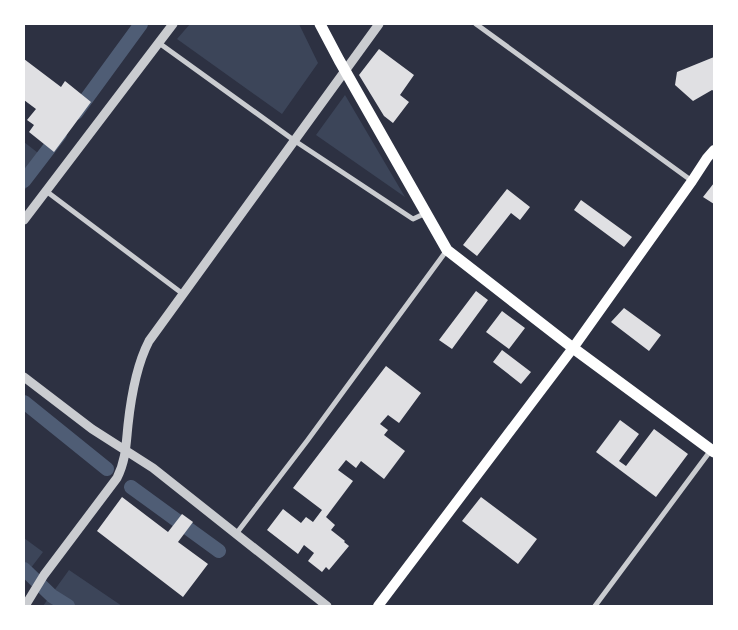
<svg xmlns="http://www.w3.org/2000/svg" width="738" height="630" font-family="Jost,sans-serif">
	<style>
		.green { fill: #3c4559 }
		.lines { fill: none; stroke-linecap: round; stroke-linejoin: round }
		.canal { stroke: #4f5d75; stroke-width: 14 }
		.building { fill: #e0e0e3 }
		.minor { stroke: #caccd0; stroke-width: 5 }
		.tertiary { stroke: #caccd0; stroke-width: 9 }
		.secondary { stroke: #fff; stroke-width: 10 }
		.primary { stroke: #fff; stroke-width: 11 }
	</style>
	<rect width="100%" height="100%" fill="#2d3142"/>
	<path class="green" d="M 190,24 L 299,24 L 318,63 L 282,114 L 177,39 Z
		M 345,95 L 405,197 L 316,135 Z
		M 24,142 L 47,160 L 24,191 Z
		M 24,538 L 43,552 L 24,577 Z
		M 69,570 L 122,606 L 43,606 Z"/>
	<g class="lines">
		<path class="canal" d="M 76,113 L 141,24
			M 24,181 L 60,134
			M 24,402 L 107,469
			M 131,487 L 219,551
			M 24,569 L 52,596 L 68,606"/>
	</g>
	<path class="building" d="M 379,49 L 414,75 L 400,95 L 409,102 L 393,123 L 384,116 L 359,75 Z
		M 714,57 L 714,91 L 712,90 L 693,101 L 675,85 L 677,72 Z
		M 24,59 L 61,87 L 65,81 L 91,102 L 54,152 L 29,132 L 34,125 L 27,120 L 36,109 L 24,100 Z
		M 714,183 L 714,204 L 703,197 Z
		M 507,189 L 530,207 L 520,220 L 511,213 L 477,256 L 463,245 Z
		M 581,200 L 632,237 L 624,247 L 574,210 Z
		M 476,291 L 488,300 L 452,349 L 439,340 Z
		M 624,308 L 661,335 L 649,351 L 611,322 Z
		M 502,311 L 525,328 L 509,349 L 486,332 Z
		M 502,350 L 531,372 L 521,384 L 493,362 Z
		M 386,366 L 421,393 L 399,423 L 388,415 L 380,424 L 388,430 L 384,435 L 405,451 L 384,479 L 361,461 L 356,468 L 346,460 L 338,470 L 353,481 L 326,517 L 335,525 L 331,530 L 345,541 L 344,542 L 349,546 L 329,570 L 326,567 L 322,572 L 308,561 L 314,553 L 304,545 L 298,554 L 267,530 L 283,509 L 301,523 L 306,517 L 313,522 L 322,510 L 293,488 Z
		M 620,420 L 639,434 L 619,461 L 626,466 L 654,429 L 688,454 L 656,497 L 596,452 Z
		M 122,497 L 168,532 L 182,514 L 193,522 L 178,542 L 208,564 L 183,597 L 97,531 Z
		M 481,497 L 537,539 L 518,564 L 462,521 Z"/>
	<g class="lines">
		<path class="minor" d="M 476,24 L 692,181
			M 159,43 L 295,141 L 413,219 L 426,213
			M 46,191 L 183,294
			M 236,534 L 307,441 L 447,250
			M 595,606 L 711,450"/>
		<path class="tertiary" d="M 24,220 L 173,24
			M 24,377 L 92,429 L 153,468 L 327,606
			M 25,606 L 44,575 L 117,478 C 126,460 126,444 128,425 C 131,397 136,366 149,341 L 379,24"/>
		<path class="secondary" d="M 378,606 L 573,348 L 692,181 L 707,158 L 714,150"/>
		<path class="primary" d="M 320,24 L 339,60 L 447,250 L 573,348 L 714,452"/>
	</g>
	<rect width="738" height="630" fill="none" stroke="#ffffff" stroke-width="50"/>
</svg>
